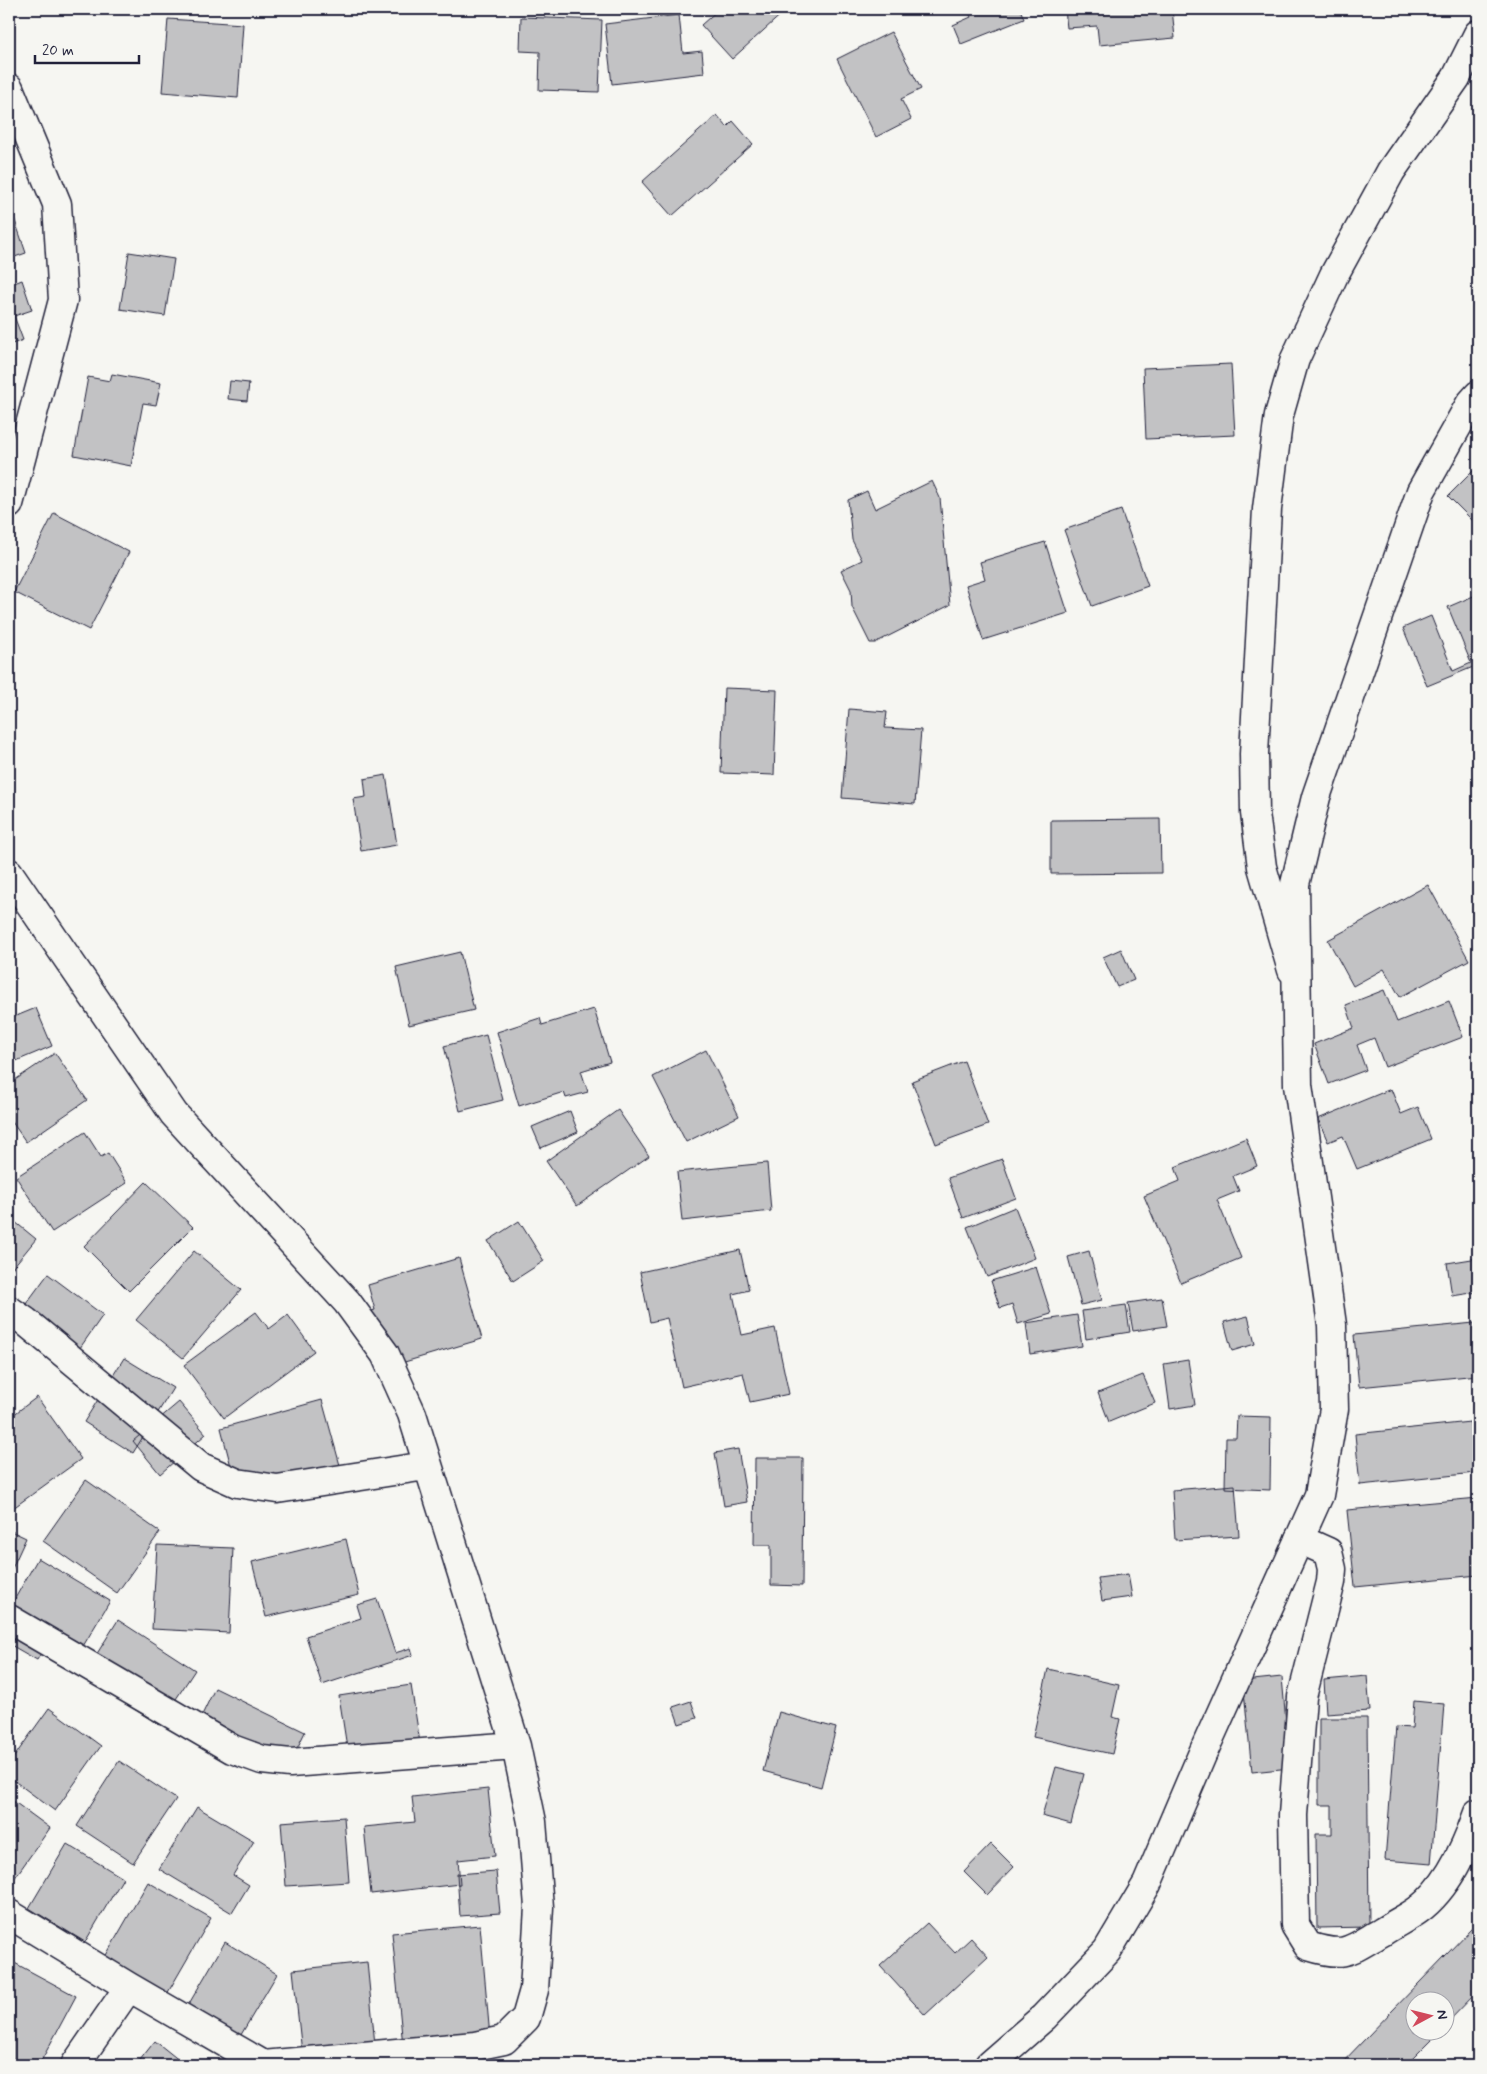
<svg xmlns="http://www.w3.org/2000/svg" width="1487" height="2074" font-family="Mynerve,sans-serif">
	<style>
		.building { fill: #c2c2c4; stroke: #22223b }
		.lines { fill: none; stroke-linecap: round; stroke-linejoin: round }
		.minor-casing { stroke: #22223b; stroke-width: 31 }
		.major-casing { stroke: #22223b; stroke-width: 31 }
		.minor { stroke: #f6f6f2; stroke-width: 28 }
		.major { stroke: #f6f6f2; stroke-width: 28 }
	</style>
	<rect width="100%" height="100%" fill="#f6f6f2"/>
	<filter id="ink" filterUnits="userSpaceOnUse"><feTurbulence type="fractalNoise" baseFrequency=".02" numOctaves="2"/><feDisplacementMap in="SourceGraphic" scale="10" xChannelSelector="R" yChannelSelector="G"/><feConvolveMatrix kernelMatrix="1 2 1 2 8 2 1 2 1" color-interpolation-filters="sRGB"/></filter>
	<g filter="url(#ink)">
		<path class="building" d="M 719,9 L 783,9 L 785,11 L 732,59 L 701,25 Z
			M 967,9 L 1020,9 L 1024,19 L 961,44 L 953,25 L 971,17 Z
			M 1065,9 L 1172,9 L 1175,38 L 1099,45 L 1097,26 L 1067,28 Z
			M 679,15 L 683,53 L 702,51 L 704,73 L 612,84 L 605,24 Z
			M 521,17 L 602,20 L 599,92 L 539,90 L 540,52 L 520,51 Z
			M 168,19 L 243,24 L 238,98 L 162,92 Z
			M 891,32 L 921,89 L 901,99 L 911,119 L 876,137 L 837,59 Z
			M 717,115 L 727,127 L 733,121 L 753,144 L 672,216 L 642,182 Z
			M 9,203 L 26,253 L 9,259 Z
			M 129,252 L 174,259 L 165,316 L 120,309 Z
			M 22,280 L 32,310 L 14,316 L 23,340 L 9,345 L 9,285 Z
			M 1231,364 L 1235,435 L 1146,439 L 1143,368 Z
			M 112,374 L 161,383 L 156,405 L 143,403 L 131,466 L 74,455 L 88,377 L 110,381 Z
			M 230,381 L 249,383 L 247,401 L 228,399 Z
			M 1478,466 L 1478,526 L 1448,496 Z
			M 932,481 L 940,498 L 950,605 L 875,643 L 870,643 L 852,607 L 851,590 L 841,570 L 862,560 L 852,540 L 848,500 L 867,491 L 875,509 Z
			M 1121,510 L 1148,586 L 1092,606 L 1064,530 Z
			M 54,513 L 129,552 L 89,630 L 14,592 Z
			M 1045,542 L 1068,613 L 983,640 L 966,585 L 985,579 L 980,562 Z
			M 1478,594 L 1478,665 L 1427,686 L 1403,628 L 1431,616 L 1453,671 L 1471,663 L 1448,607 Z
			M 724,688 L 777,690 L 774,775 L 721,773 Z
			M 849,709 L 887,712 L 885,728 L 921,730 L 915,804 L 842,798 Z
			M 386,775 L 397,845 L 361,851 L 353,799 L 366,797 L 364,779 Z
			M 1160,819 L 1161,873 L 1051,874 L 1051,820 Z
			M 1428,885 L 1469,960 L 1400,997 L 1384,969 L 1353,986 L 1328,940 Z
			M 1121,949 L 1134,980 L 1117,987 L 1103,957 Z
			M 460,952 L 474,1010 L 409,1025 L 396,967 Z
			M 1384,990 L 1397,1022 L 1449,1001 L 1463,1037 L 1385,1067 L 1374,1038 L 1357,1045 L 1366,1070 L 1329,1084 L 1314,1044 L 1354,1028 L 1346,1005 Z
			M 36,1008 L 52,1046 L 9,1064 L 9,1019 Z
			M 594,1009 L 610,1062 L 581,1071 L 588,1092 L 566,1098 L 564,1092 L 519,1106 L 497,1032 L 540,1018 L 542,1025 Z
			M 486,1035 L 503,1100 L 460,1111 L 444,1046 Z
			M 706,1050 L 739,1116 L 686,1142 L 653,1077 Z
			M 55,1053 L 87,1100 L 26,1142 L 12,1122 L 9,1124 L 9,1084 Z
			M 964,1061 L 988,1125 L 936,1144 L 912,1081 Z
			M 1391,1089 L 1401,1114 L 1418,1107 L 1431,1139 L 1357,1169 L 1343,1136 L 1328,1142 L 1318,1119 Z
			M 618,1110 L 649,1156 L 577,1206 L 546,1161 Z
			M 570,1111 L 578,1132 L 541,1148 L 532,1127 Z
			M 85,1132 L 101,1157 L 108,1153 L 127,1183 L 52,1232 L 16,1177 Z
			M 1246,1138 L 1257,1166 L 1233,1176 L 1239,1191 L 1217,1200 L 1241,1258 L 1181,1283 L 1144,1196 L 1180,1181 L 1175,1167 Z
			M 1002,1159 L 1016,1198 L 963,1218 L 948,1178 Z
			M 767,1163 L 771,1211 L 682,1221 L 677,1172 Z
			M 146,1182 L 193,1227 L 129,1291 L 84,1246 Z
			M 1015,1207 L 1035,1258 L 987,1277 L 967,1227 Z
			M 9,1217 L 36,1239 L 9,1272 Z
			M 519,1221 L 544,1261 L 513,1281 L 488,1241 Z
			M 740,1250 L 749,1290 L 733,1294 L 742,1335 L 775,1328 L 789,1394 L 750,1402 L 743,1373 L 682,1387 L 667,1318 L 650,1322 L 640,1272 Z
			M 194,1251 L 241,1290 L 183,1358 L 136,1320 Z
			M 1089,1251 L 1102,1300 L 1081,1305 L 1068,1257 Z
			M 459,1258 L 482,1339 L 381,1369 L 364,1313 L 375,1310 L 368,1285 Z
			M 1478,1258 L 1478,1292 L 1452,1296 L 1447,1263 Z
			M 1036,1267 L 1051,1314 L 1018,1324 L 1012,1304 L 1000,1308 L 991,1281 Z
			M 48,1274 L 103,1315 L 66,1368 L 9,1327 Z
			M 1162,1298 L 1167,1326 L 1133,1331 L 1128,1303 Z
			M 1126,1305 L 1130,1332 L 1086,1339 L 1082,1311 Z
			M 256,1312 L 269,1329 L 288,1315 L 314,1351 L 224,1418 L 184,1365 Z
			M 1077,1315 L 1082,1346 L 1030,1354 L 1026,1323 Z
			M 1248,1316 L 1255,1344 L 1232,1351 L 1224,1322 Z
			M 1474,1323 L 1478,1375 L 1359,1387 L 1354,1335 Z
			M 124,1358 L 173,1388 L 133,1453 L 84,1422 Z
			M 1188,1360 L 1195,1405 L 1170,1409 L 1164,1364 Z
			M 1143,1375 L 1155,1403 L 1109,1422 L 1098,1393 Z
			M 37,1397 L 81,1459 L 9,1511 L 9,1418 Z
			M 322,1400 L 341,1469 L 239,1497 L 221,1428 Z
			M 179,1402 L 206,1434 L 160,1474 L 133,1441 Z
			M 1237,1416 L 1271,1417 L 1270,1490 L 1225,1488 L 1226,1438 L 1236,1438 Z
			M 1470,1422 L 1475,1473 L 1360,1485 L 1355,1434 Z
			M 738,1449 L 747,1502 L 724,1506 L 715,1453 Z
			M 755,1458 L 803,1458 L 802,1586 L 771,1585 L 771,1545 L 754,1545 Z
			M 86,1480 L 160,1532 L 117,1593 L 43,1541 Z
			M 1235,1485 L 1239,1536 L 1175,1540 L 1172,1490 Z
			M 1478,1498 L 1478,1575 L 1355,1587 L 1347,1510 Z
			M 9,1530 L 26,1538 L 9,1575 Z
			M 346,1539 L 359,1595 L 266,1617 L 252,1562 Z
			M 157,1545 L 233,1548 L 229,1633 L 152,1629 Z
			M 38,1558 L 110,1601 L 73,1663 L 45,1647 L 37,1660 L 9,1644 L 9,1609 Z
			M 1128,1574 L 1132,1597 L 1102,1601 L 1098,1578 Z
			M 377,1599 L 395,1653 L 411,1648 L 413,1655 L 322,1685 L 306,1636 L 361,1618 L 357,1605 Z
			M 118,1620 L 195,1670 L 159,1725 L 83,1676 Z
			M 1048,1669 L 1119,1685 L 1112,1717 L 1120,1719 L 1112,1754 L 1033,1737 Z
			M 1367,1676 L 1370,1711 L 1326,1714 L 1324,1680 Z
			M 1282,1677 L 1290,1768 L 1252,1772 L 1243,1681 Z
			M 411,1685 L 420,1743 L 348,1754 L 339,1696 Z
			M 215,1688 L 305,1732 L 286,1771 L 190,1740 Z
			M 691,1701 L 697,1718 L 679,1724 L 673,1707 Z
			M 1414,1701 L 1444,1704 L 1431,1864 L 1385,1860 L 1396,1727 L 1412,1728 Z
			M 49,1708 L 101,1746 L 55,1811 L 9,1777 L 9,1764 Z
			M 779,1712 L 836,1728 L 821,1787 L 763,1771 Z
			M 1319,1718 L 1367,1718 L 1369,1927 L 1317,1928 L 1316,1834 L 1332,1834 L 1332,1805 L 1319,1805 Z
			M 119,1761 L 176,1799 L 133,1863 L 77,1826 Z
			M 1056,1767 L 1084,1774 L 1071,1824 L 1042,1816 Z
			M 488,1789 L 495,1856 L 458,1860 L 460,1884 L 371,1894 L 364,1827 L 415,1822 L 412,1797 Z
			M 9,1798 L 50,1828 L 9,1886 Z
			M 197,1807 L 254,1841 L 233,1875 L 249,1885 L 232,1913 L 159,1869 Z
			M 344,1817 L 349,1882 L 286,1886 L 281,1822 Z
			M 67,1844 L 123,1878 L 85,1942 L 29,1908 Z
			M 991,1844 L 1014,1867 L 987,1895 L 964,1872 Z
			M 496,1871 L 500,1913 L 460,1916 L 457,1874 Z
			M 148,1882 L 211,1918 L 167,1994 L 105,1957 Z
			M 927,1923 L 955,1953 L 971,1938 L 988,1957 L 925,2015 L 880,1966 Z
			M 480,1925 L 491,2048 L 404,2056 L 392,1933 Z
			M 1472,1928 L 1478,1935 L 1478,1991 L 1444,2026 L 1444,2002 L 1414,2002 L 1414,2032 L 1439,2032 L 1406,2065 L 1340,2065 Z
			M 225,1942 L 277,1974 L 229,2055 L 183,2014 Z
			M 9,1960 L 76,1996 L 39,2065 L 9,2065 Z
			M 367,1962 L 375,2045 L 302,2053 L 293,1970 Z
			M 155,2041 L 185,2065 L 136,2065 Z"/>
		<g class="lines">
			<g class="minor-casing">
				<path id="minor" d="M 9,88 L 57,204 L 63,300 L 9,504
					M 9,873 L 174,1114 L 347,1302 L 385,1354 L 412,1414 L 516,1746 L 532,1822 L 539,1907 L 534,1990 L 526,2018 L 504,2040 L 475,2046 L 263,2065
					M 1292,970 L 1262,867 L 1255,813 L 1254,754 L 1267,509 L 1279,415 L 1295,359 L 1334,275 L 1391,171 L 1456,78 L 1478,34
					M 9,1310 L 25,1321 L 201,1467 L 237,1483 L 277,1489 L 426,1466
					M 1299,1539 L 1328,1552 L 1332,1569 L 1331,1582 L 1302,1697 L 1293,1815 L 1295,1925 L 1308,1946 C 1346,1958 1349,1951 1382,1932 C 1394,1924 1407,1918 1418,1910 C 1448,1888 1466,1847 1478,1813
					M 9,1619 L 232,1749 L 262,1760 L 290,1763 L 516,1746
					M 9,1914 L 129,1987 L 262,2064
					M 75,2065 L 129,1987"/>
			</g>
			<g class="major-casing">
				<path id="major" d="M 989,2065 L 1044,2017 L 1107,1951 L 1147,1884 L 1202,1755 L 1319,1495 L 1334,1409 L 1332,1325 L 1298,1085 L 1295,884 L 1316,797 L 1421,491 L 1470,404 L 1478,395"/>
			</g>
			<use href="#minor" class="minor"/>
			<use href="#major" class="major"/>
		</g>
	</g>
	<rect width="1487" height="2074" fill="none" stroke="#f6f6f2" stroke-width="30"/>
	<rect x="15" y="15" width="1457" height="2044" fill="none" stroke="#22223b" stroke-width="2" filter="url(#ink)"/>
	<g transform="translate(1430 2016) rotate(83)"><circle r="24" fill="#f6f6f2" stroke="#a1a1a9"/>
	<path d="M0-4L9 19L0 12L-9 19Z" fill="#d1495b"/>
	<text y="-8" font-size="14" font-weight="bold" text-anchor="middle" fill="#22223b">N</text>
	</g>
	<path d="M35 55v8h104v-8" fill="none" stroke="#22223b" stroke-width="2.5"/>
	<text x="42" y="55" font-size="15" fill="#22223b" stroke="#f6f6f2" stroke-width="4" paint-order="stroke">20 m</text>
</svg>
